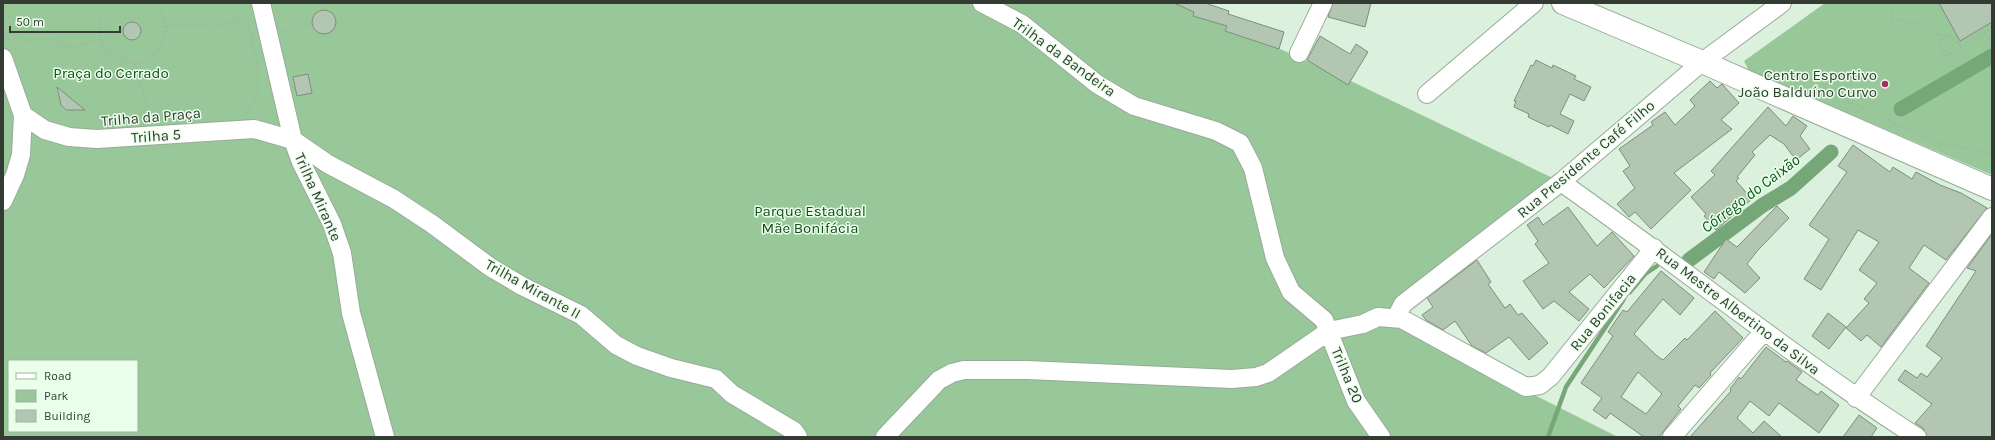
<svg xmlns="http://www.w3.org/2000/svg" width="1995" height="440" font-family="Karla,sans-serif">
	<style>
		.green { fill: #98c89a; fill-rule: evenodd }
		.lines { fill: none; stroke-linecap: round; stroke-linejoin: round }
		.stream { stroke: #75a778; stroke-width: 4.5 }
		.canal { stroke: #75a778; stroke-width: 15 }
		.building { fill: #b2c6b2; stroke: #7c8f7d; fill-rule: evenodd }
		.minor-casing { stroke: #97ab98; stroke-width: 20 }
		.tertiary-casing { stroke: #97ab98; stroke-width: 24 }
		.path { stroke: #a1b1a1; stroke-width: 2.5; stroke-dasharray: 1 3; stroke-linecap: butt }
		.minor { stroke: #fff; stroke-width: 18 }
		.tertiary { stroke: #fff; stroke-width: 22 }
		.poi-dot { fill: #b0286b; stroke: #eaffea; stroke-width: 1.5 }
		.labels { text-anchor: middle; stroke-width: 3; stroke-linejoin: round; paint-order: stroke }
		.street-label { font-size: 15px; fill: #333b33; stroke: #eaffea }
		.park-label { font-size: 15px; fill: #164b1d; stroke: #eaffea }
		.poi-label { font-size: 15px; fill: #333b33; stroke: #eaffea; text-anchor: end }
		.water-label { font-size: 16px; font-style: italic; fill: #08561a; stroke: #eaffea }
	</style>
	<rect width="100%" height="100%" fill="#dcf1dd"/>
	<path class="green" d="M 3,3 L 1177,3 L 1332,72 L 1557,180 L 1379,317 L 1618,437 L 3,437 ZM 9,361 L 137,361 L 137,431 L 9,431 Z
		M 1825,3 L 1992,3 L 1992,175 L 1749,71 L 1744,61 Z"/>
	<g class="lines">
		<path class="stream" d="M 1630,292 L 1645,274 L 1657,266
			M 1548,437 L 1566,387 L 1624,299"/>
		<path class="canal" d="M 1901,109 L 1992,56
			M 1689,260 L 1763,205 L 1791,188 L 1831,152"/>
	</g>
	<path class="building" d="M 1174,3 L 1205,3 L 1229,11 L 1228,14 L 1284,32 L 1279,49 L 1225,31 L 1227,26 L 1193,16 L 1194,12 Z
		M 1333,3 L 1371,3 L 1365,27 L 1328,17 Z
		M 1939,3 L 1992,3 L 1992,22 L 1960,41 Z
		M312 22a12 12 0 1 1 24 0a12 12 0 1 1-24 0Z
		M123 31a9 9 0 1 1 18 0a9 9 0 1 1-18 0Z
		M 1320,36 L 1350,54 L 1356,44 L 1368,52 L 1348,85 L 1307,60 Z
		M 1536,60 L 1552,68 L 1553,65 L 1576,76 L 1574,79 L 1591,87 L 1584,101 L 1570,94 L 1560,114 L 1574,121 L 1568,134 L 1550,125 L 1549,127 L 1528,117 L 1529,114 L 1514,107 L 1516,101 L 1514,101 L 1531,65 L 1533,66 Z
		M 308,74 L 312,93 L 297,96 L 293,77 Z
		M 1710,81 L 1717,88 L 1722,84 L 1739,103 L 1721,120 L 1732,129 L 1674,173 L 1691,190 L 1651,229 L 1635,212 L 1629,217 L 1617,204 L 1635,188 L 1623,171 L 1630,166 L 1619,149 L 1653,125 L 1651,122 L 1665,112 L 1675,125 L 1695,106 L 1690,100 Z
		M 57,87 L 85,110 L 66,110 L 61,105 Z
		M 1768,107 L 1786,126 L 1793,116 L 1807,126 L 1800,136 L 1810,149 L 1796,160 L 1784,144 L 1770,135 L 1752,152 L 1755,155 L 1737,177 L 1739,178 L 1736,181 L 1752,199 L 1716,230 L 1704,216 L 1706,214 L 1691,197 L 1715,175 L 1711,171 Z
		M 1853,145 L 1890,172 L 1893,167 L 1912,179 L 1916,172 L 1940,185 L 1961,193 L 1987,208 L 1946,260 L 1924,245 L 1909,268 L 1929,283 L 1881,347 L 1867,335 L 1861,341 L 1846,328 L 1869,303 L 1864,299 L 1877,283 L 1859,270 L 1879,242 L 1858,230 L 1821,290 L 1804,279 L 1829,239 L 1809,225 L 1847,172 L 1838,166 Z
		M 1777,206 L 1789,218 L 1758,250 L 1747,264 L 1760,278 L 1745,293 L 1719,272 L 1714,279 L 1704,272 L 1726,239 L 1737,247 Z
		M 1568,207 L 1597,246 L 1612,232 L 1634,256 L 1604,288 L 1590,274 L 1569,292 L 1589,309 L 1579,321 L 1554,301 L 1543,309 L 1523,281 L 1549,263 L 1535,244 L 1538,241 L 1527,225 L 1538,217 L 1543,225 Z
		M 1992,234 L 1992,437 L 1927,437 L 1923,428 L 1915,423 L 1932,404 L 1898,380 L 1905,370 L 1917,378 L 1921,373 L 1927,377 L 1942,358 L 1926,346 L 1976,271 L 1967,268 Z
		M 1477,260 L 1491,282 L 1488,284 L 1505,308 L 1510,304 L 1518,315 L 1522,313 L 1548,343 L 1529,360 L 1509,337 L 1486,353 L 1472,346 L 1455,321 L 1443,330 L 1426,320 L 1422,315 L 1433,307 L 1427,298 Z
		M 1661,271 L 1694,298 L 1680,315 L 1663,299 L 1634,334 L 1657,356 L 1663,360 L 1685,338 L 1687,340 L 1715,311 L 1743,338 L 1710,373 L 1711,375 L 1699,388 L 1695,385 L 1678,406 L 1681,409 L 1659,437 L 1644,437 L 1610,413 L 1606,419 L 1593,410 L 1602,398 L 1581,383 L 1613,336 L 1608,332 L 1623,310 L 1627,312 ZM 1638,372 L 1662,394 L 1646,414 L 1621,397 Z
		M 1828,313 L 1846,327 L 1829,349 L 1812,336 Z
		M 1766,347 L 1786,362 L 1787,361 L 1802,372 L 1796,380 L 1818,395 L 1821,391 L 1839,405 L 1819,433 L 1779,403 L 1769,416 L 1750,401 L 1737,418 L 1753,433 L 1764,421 L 1782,437 L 1690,437 L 1731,391 L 1730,389 L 1739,377 L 1741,379 Z
		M 1859,415 L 1877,428 L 1871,437 L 1843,437 Z"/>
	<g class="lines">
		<g class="minor-casing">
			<path id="minor" d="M 261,3 L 293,140 L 301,162 L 332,224 L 342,253 L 351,313 L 385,437
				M 982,3 L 1022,24 L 1097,84 L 1134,106 L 1216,131 L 1240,143 L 1253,168 L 1275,258 L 1291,292 L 1324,320 L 1356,401 L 1381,437
				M 1299,53 L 1323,3
				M 3,58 L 23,115 L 21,155 L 15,175 L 3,201
				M 1427,94 L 1534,3
				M 23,115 L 45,130 L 69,137 L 97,139 L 254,129 L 293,140 L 328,164 L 394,199 L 432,224 L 490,267 L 522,286 L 581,315 L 616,345 L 637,356 L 671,368 L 716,379 L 732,394 L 794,431 L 798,437
				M 1561,182 C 1680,266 1794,358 1917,437
				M 1402,319 L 1399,312 L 1403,304 L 1561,182 L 1702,62 L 1782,3
				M 1856,398 L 1992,217
				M 885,437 L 939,380 L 952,373 L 964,370 L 1027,370 L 1232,379 L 1256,377 L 1268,373 L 1329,331 L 1363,324 L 1378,317 L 1402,319 L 1526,387 L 1540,385 L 1551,376 L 1654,248
				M 1672,437 L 1764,331"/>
		</g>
		<g class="tertiary-casing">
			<path id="tertiary" d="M 1563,3 L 1702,62 L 1992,189"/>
		</g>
		<path class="path" d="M 112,3 C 109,7 105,10 102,15 C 101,17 101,21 100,23 C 92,67 157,79 165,34 C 168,21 162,11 152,3
			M 1890,3 L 1892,19 L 1919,24 L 1934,34 L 1948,36
			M 3,24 L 10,44
			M 166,27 L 181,24 L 216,27 L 230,23 L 246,15
			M 283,31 L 312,25
			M 1984,32 L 1992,45
			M 15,49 C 22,45 32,38 41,38 C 49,37 54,42 61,44 C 76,49 88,44 101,39
			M 1946,56 L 1939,43 L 1948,36 L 1963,46
			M 1940,60 L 1992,28
			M 135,64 L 148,109 L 148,121
			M 1823,89 L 1929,140
			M 1816,92 L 1823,89 L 1829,79
			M 246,113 C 270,89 253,48 247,19
			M 1933,142 L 1973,149 L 1992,155"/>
		<use href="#minor" class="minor"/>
		<use href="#tertiary" class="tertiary"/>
	</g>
	<circle class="poi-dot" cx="1885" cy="84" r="4"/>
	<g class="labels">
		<g class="street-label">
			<text transform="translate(1064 57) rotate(36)" y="5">Trilha da Bandeira</text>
			<text transform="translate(151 117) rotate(-5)" y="5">Trilha da Praça</text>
			<text transform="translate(156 136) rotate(-4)" y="5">Trilha 5</text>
			<text transform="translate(1586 159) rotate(-40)" y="5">Rua Presidente Café Filho</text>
			<text transform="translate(318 197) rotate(66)" y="5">Trilha Mirante</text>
			<text transform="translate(533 289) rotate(29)" y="5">Trilha Mirante II</text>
			<text transform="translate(1738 311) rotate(37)" y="5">Rua Mestre Albertino da Silva</text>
			<text transform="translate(1603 312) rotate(-51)" y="5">Rua Bonifacia</text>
			<text transform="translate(1347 375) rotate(67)" y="5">Trilha 20</text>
		</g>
		<g class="park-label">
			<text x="111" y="78">Praça do Cerrado</text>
			<text x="810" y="216">Parque Estadual<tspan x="810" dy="17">Mãe Bonifácia</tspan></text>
		</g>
		<g class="poi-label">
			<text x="1877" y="80">Centro Esportivo<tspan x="1877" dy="17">João Balduíno Curvo</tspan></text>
		</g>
		<g class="water-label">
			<text transform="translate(1750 193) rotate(-37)" y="6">Córrego do Caixão</text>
		</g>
	</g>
	<rect width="1995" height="440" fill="none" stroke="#333b33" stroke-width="8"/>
	<rect x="8" y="360" width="130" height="72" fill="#eaffea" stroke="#a1b1a1"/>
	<rect x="16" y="373" width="20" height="6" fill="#ffffff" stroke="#a1b1a1"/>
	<text x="44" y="380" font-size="12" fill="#333b33">Road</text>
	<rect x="16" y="390" width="20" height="12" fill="#98c89a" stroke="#a1b1a1"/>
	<text x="44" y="400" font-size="12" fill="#333b33">Park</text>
	<rect x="16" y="410" width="20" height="12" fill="#b2c6b2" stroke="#a1b1a1"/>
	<text x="44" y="420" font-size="12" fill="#333b33">Building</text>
	<path d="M10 26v6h110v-6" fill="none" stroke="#333b33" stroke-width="2"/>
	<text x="16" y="26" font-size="12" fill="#333b33" stroke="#eaffea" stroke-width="3" paint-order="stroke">50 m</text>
</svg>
